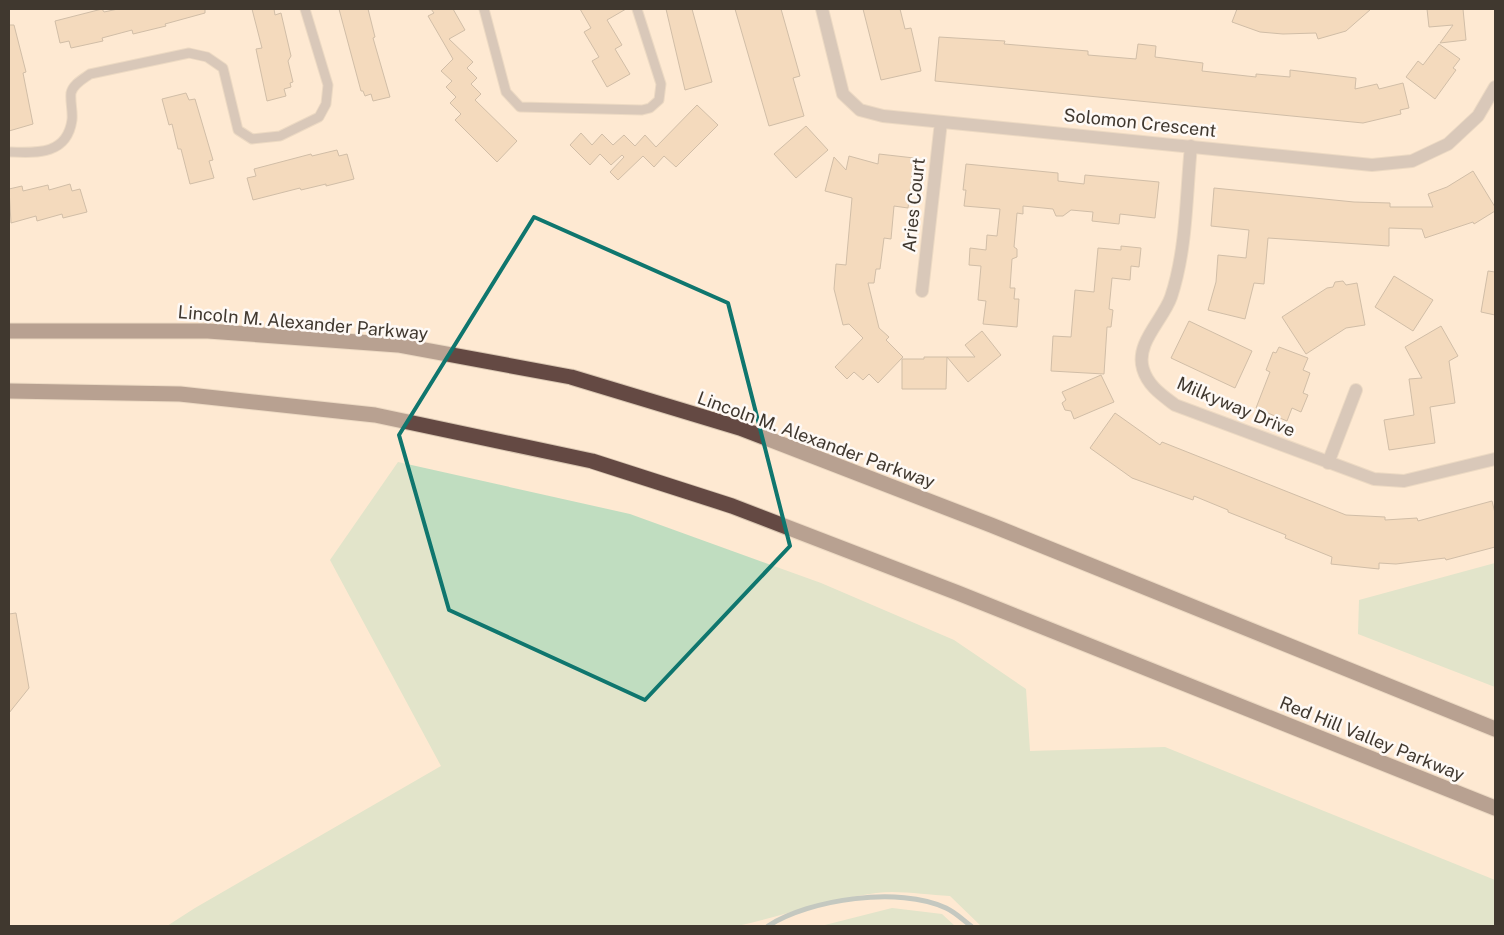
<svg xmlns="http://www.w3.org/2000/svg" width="1504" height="935" font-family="'Public Sans',sans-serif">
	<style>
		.green { fill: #c0ddc0 }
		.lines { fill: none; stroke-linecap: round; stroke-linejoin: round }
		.stream { stroke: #7e9faa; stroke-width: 5 }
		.building { fill: #e8c8a5; stroke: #9b8873 }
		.service-casing { stroke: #d8c6b1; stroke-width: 11 }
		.minor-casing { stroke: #d8c6b1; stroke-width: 14 }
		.motorway-casing { stroke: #d8c6b1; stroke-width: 17 }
		.service { stroke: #ad9f9c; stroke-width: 9 }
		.minor { stroke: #ad9f9c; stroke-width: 12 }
		.motorway { stroke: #644943; stroke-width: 15 }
		.marked { fill: none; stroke: #0f766e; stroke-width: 4; stroke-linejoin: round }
		.labels { text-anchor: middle; stroke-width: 5; stroke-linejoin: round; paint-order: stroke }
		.street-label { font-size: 18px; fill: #40382f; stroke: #fef9f5 }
	</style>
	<rect width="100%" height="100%" fill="#fee9d2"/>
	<path class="green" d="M 398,462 L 630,514 L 821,583 L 954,640 L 1026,689 L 1030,751 L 1165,747 L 1495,880 L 1495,926 L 981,926 L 950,896 C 926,895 899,890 876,893 C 829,899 783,916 737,926 L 167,926 L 195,908 L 441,766 L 330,560 Z
		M 1495,563 L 1495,687 L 1358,634 L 1359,600 Z
		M 892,908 L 942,914 L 955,926 L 821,926 Z"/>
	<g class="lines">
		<path class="stream" d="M 768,926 C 810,899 899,886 946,908 C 955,912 963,920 971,926"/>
	</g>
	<path class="building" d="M 102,9 L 104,12 L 118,9 L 205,9 L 205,13 L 165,24 L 166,26 L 133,34 L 132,30 L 102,38 L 103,41 L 71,48 L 69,41 L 60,43 L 55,21 Z
		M 252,9 L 274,9 L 275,15 L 281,13 L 291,56 L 288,61 L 293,82 L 290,83 L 291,87 L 284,89 L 286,96 L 267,101 L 256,49 L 262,48 Z
		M 339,9 L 368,9 L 375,37 L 373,38 L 390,97 L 373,101 L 371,94 L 365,96 L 363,91 L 361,91 Z
		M 431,9 L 453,9 L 465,30 L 449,39 L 473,62 L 467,68 L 477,78 L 471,84 L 481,94 L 475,100 L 517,141 L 497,162 L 455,120 L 461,114 L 450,103 L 456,97 L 446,87 L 452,81 L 441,71 L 453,59 L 428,16 L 434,13 Z
		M 580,9 L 626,9 L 607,20 L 622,45 L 615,49 L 630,74 L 607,87 L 592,61 L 599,57 L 584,32 L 591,28 Z
		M 666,9 L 692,9 L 712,82 L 685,90 Z
		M 735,9 L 781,9 L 800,76 L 793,78 L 804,116 L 769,126 Z
		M 863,9 L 900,9 L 905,29 L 911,28 L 921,71 L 881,80 Z
		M 1237,9 L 1371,9 L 1346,31 L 1318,39 L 1316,33 L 1283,34 L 1260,32 L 1232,22 Z
		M 1427,9 L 1463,9 L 1466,40 L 1440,43 L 1453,25 L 1429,27 Z
		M 9,25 L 14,25 L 26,72 L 23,73 L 33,124 L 9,131 Z
		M 939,37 L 1005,41 L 1004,44 L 1088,51 L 1088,55 L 1136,59 L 1138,44 L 1156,46 L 1155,57 L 1203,63 L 1202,71 L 1256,77 L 1256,74 L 1290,77 L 1290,70 L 1356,78 L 1355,89 L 1377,84 L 1379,89 L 1403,83 L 1409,108 L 1400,110 L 1401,114 L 1363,123 L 935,81 Z
		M 1439,44 L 1460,59 L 1453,68 L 1456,70 L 1435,99 L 1406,77 L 1418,61 L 1423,65 Z
		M 186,93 L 189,100 L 195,99 L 213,160 L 209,161 L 214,178 L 190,184 L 181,149 L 178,149 L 172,124 L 169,125 L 162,99 Z
		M 697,105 L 718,125 L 676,167 L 664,156 L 654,167 L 643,156 L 618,180 L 610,172 L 624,157 L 622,155 L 611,165 L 600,154 L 590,165 L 570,145 L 581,133 L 592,145 L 602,134 L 613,145 L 624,135 L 635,146 L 645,135 L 656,147 Z
		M 806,126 L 828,150 L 796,178 L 774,154 Z
		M 337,150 L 339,156 L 347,154 L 354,179 L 326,186 L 326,184 L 301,190 L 300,188 L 253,200 L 247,178 L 256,176 L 254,169 L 311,154 L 312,156 Z
		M 879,154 L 914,158 L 908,208 L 894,206 L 891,239 L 884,238 L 880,269 L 876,269 L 874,283 L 868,283 L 879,328 L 889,337 L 886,340 L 903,357 L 878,383 L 869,374 L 863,380 L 854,372 L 847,379 L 835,367 L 863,338 L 849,324 L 843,325 L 834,289 L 836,264 L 846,265 L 852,198 L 825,191 L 834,157 L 846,170 L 849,156 L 878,164 Z
		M 966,164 L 1058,173 L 1058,181 L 1084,184 L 1085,175 L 1159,182 L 1155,218 L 1120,214 L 1119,224 L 1092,221 L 1093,212 L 1071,210 L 1063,216 L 1056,216 L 1053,209 L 1023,206 L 1023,214 L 1017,213 L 1014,247 L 1017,249 L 1017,257 L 1012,259 L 1010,288 L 1015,288 L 1014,299 L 1019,299 L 1017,327 L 983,324 L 986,301 L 978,300 L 981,266 L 969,265 L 970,248 L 986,250 L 987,235 L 997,236 L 1000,209 L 964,206 L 966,190 L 963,190 Z
		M 1473,171 L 1495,207 L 1495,211 L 1474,224 L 1473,222 L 1425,238 L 1422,229 L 1389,228 L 1389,246 L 1268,238 L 1264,284 L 1254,283 L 1245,319 L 1208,310 L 1216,282 L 1218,255 L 1246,258 L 1249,230 L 1211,226 L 1214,188 L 1354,202 L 1390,203 L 1390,207 L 1433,207 L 1428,194 L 1447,187 Z
		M 70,184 L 72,191 L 80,189 L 87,212 L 63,218 L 62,214 L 37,221 L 36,216 L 11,223 L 9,189 L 22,186 L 23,191 L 48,185 L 49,190 Z
		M 1121,246 L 1141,248 L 1139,267 L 1131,266 L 1130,280 L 1112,278 L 1109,309 L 1113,310 L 1111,327 L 1107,327 L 1104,374 L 1051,371 L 1053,336 L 1071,337 L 1075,290 L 1094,292 L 1098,248 L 1121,250 Z
		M 1488,271 L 1495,272 L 1495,315 L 1481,312 Z
		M 1394,276 L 1433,300 L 1413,331 L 1375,307 Z
		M 1343,281 L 1346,285 L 1357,283 L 1365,325 L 1346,328 L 1306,354 L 1282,317 L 1327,288 L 1333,287 L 1335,282 Z
		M 1189,321 L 1252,351 L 1235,388 L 1171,358 Z
		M 1441,326 L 1458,356 L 1449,361 L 1455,403 L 1430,407 L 1435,443 L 1389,450 L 1384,420 L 1414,415 L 1409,379 L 1422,378 L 1405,347 Z
		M 982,331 L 1001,355 L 968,382 L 947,357 L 975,357 L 965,345 Z
		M 1279,347 L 1308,358 L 1303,370 L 1310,373 L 1303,393 L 1308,395 L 1301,412 L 1292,408 L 1287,421 L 1256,408 L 1270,372 L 1266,370 L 1273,352 L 1276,353 Z
		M 924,357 L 947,357 L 946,389 L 902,389 L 902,359 L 924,359 Z
		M 1101,375 L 1114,402 L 1074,419 L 1071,411 L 1065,410 L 1062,403 L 1066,400 L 1062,392 Z
		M 1115,413 L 1160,445 L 1162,442 L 1346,515 L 1385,517 L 1385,520 L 1417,518 L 1418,521 L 1492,501 L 1495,513 L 1495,547 L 1446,560 L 1445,558 L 1396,564 L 1379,563 L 1379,569 L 1331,564 L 1332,557 L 1285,538 L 1286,535 L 1228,512 L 1228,510 L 1194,496 L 1193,500 L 1132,478 L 1090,448 Z
		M 16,613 L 29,688 L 9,713 L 9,614 Z"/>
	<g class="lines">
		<g class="service-casing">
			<path id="service" d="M 484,9 L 506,92 L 520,107 L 642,110 L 650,108 L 659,100 L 661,84 L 637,9
				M 9,152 C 37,153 67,155 72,120 C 73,111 70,102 71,93 C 73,84 83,79 90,74 L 189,53 L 207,57 L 223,68 L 238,130 L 252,139 L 280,136 L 319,117 L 326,104 L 328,85 L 305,9"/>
		</g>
		<g class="minor-casing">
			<path id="minor" d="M 822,9 L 843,94 L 860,110 L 883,116 L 1372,165 L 1412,161 L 1448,144 L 1478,116 L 1495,87
				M 1191,146 C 1186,195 1187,249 1171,297 C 1163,320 1135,343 1143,369 C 1148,386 1162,395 1175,405 L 1374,479 L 1404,481 L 1495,459
				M 922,291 L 941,122
				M 1328,463 L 1356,390"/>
		</g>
		<g class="motorway-casing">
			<path id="motorway" d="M 9,331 L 208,331 L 398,345 L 571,377 L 740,428 L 991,525 L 1495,729
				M 9,391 L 180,394 L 375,415 L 592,461 L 732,506 L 958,593 L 1495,808"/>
		</g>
		<use href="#service" class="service"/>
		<use href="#minor" class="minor"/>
		<use href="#motorway" class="motorway"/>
	</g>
	<path d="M0 0H1504V935H0ZM 534,217 L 728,303 L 790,546 L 645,700 L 449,610 L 399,435 Z" fill="#fee9d2" fill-opacity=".55" fill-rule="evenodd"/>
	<path class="marked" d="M 534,217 L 728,303 L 790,546 L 645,700 L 449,610 L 399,435 Z"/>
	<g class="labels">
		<g class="street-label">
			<text transform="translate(1140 123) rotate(6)" y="6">Solomon Crescent</text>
			<text transform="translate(914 205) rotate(-84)" y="6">Aries Court</text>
			<text transform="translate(303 323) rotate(5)" y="6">Lincoln M. Alexander Parkway</text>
			<text transform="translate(1236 407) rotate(23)" y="6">Milkyway Drive</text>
			<text transform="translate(816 440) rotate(20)" y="6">Lincoln M. Alexander Parkway</text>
			<text transform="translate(1372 739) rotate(22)" y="6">Red Hill Valley Parkway</text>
		</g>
	</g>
	<rect width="1504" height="935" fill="none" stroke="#40382f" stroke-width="20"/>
</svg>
